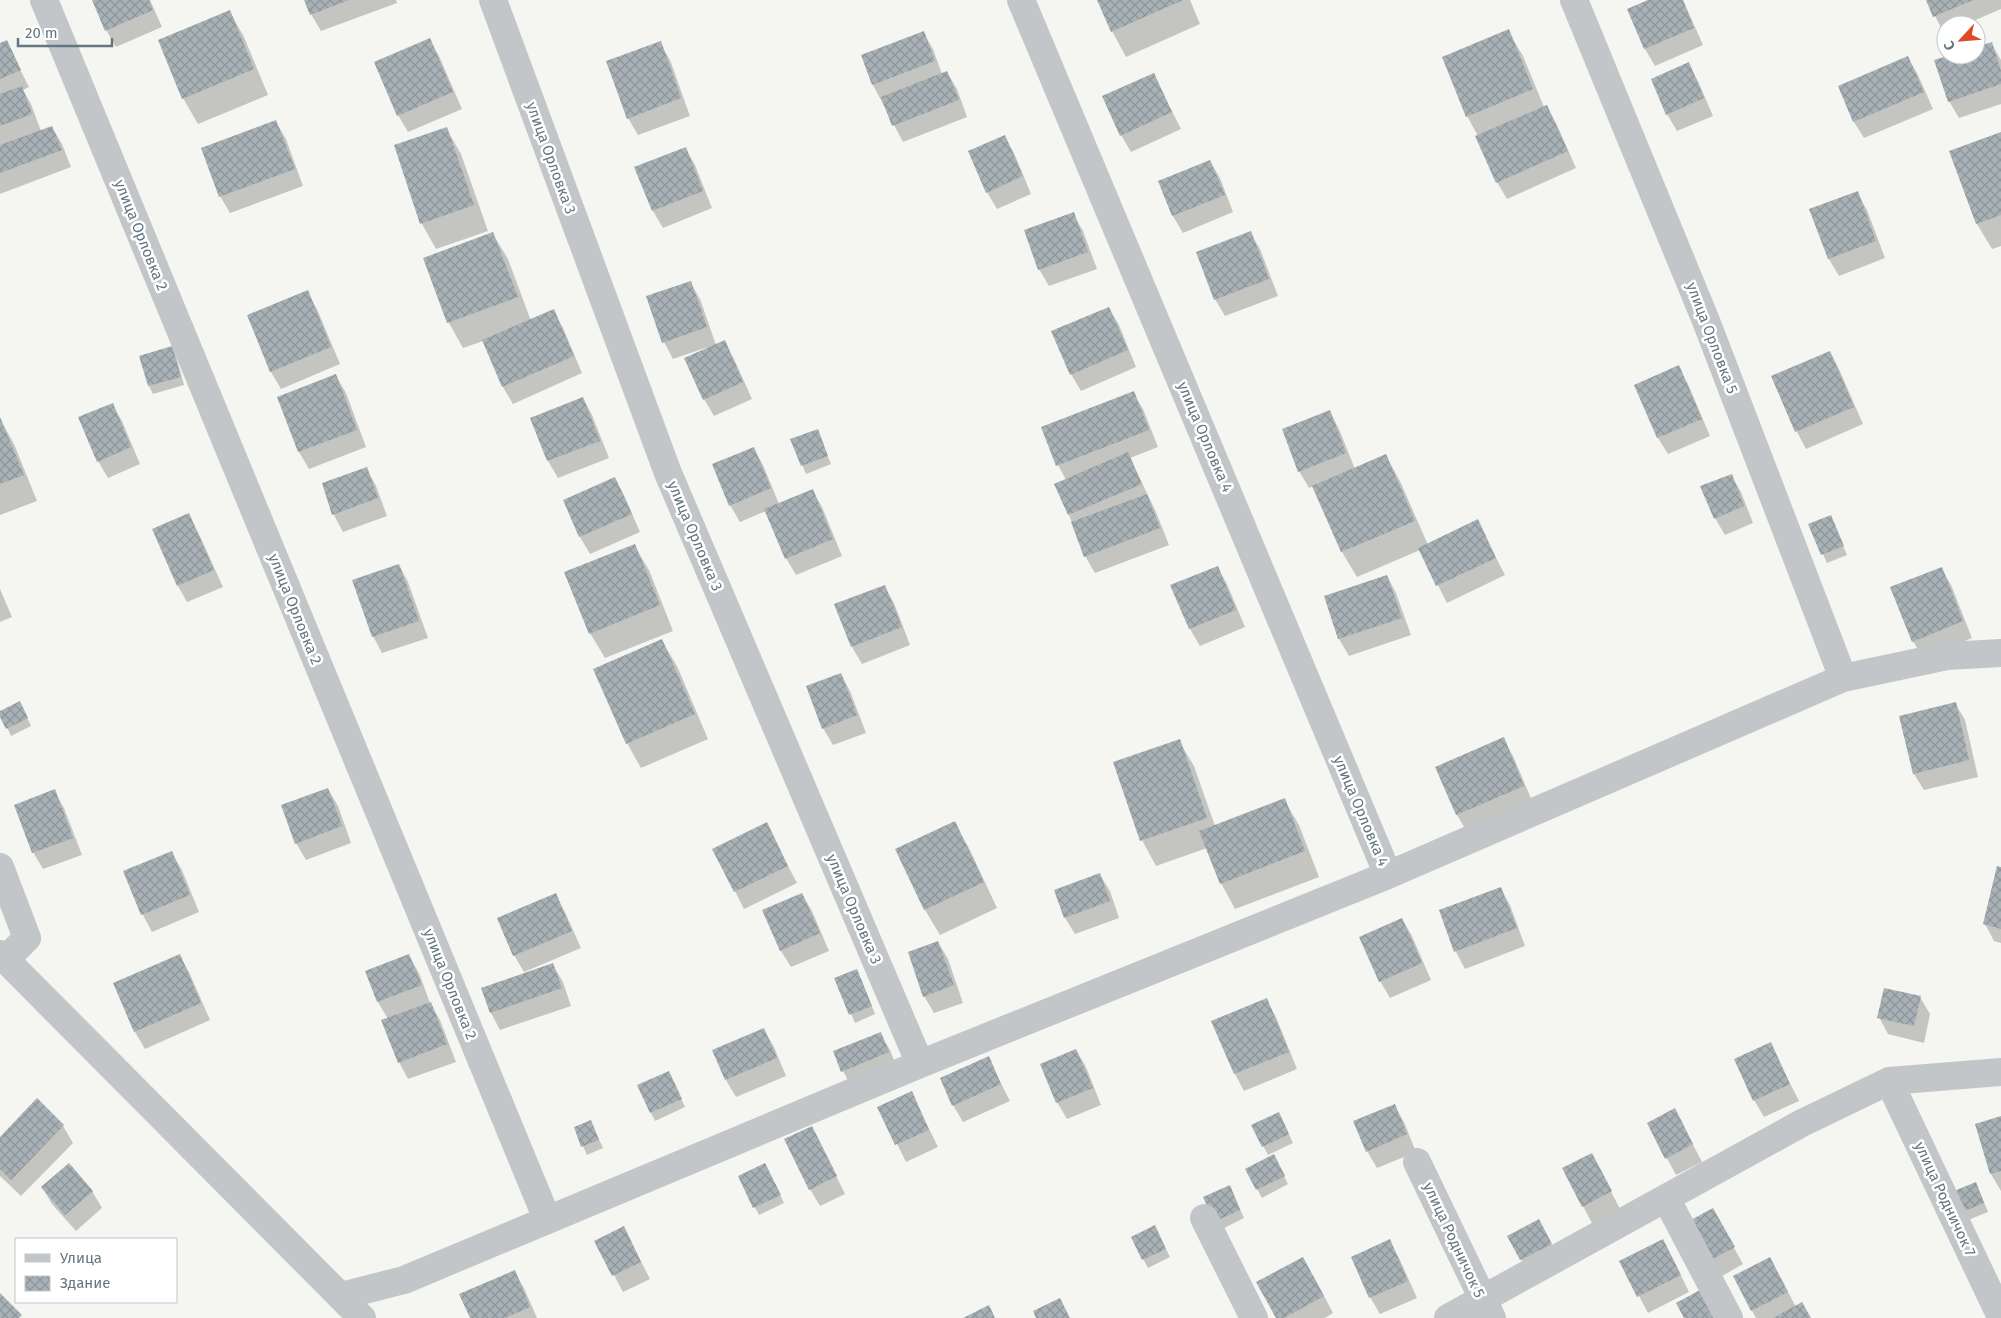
<svg xmlns="http://www.w3.org/2000/svg" width="2001" height="1318" font-family="'Fira Sans',sans-serif">
	<style>
		.shadow { fill: #0003 }
		.building { fill: url(#building-cross-hatch) }
		.lines { fill: none; stroke-linecap: round; stroke-linejoin: round }
		.minor { stroke: #c2c6c9; stroke-width: 28 }
		.labels { text-anchor: middle; stroke-width: 5; stroke-linejoin: round; paint-order: stroke }
		.street-label { font-size: 15px; fill: #647682; stroke: #fff }
	</style>
	<defs>
		<pattern id="building-cross-hatch" width="8" height="8" patternUnits="userSpaceOnUse" patternTransform="scale(1.25)"><rect width="8" height="8" fill="#a8b1b6"/><path d="M0 0l8 8M0 8l8-8" fill="none" stroke="#8c9599"/></pattern>
	</defs>
	<rect width="100%" height="100%" fill="#f5f5f1"/>
	<path class="shadow" d="M 93,0 L 150,0 L 162,27 L 116,47 L 106,30 Z
		M 306,0 L 396,0 L 397,3 L 321,31 L 311,14 Z
		M 1098,0 L 1190,0 L 1200,24 L 1126,57 L 1112,31 Z
		M 1652,0 L 1683,0 L 1703,45 L 1655,66 L 1645,49 L 1629,10 Z
		M 1927,0 L 2001,0 L 2001,9 L 1964,25 L 1946,25 L 1946,33 L 1944,34 Z
		M 230,12 L 244,37 L 268,95 L 198,124 L 183,98 L 160,41 Z
		M 1508,31 L 1523,56 L 1544,107 L 1546,106 L 1556,123 L 1576,168 L 1507,199 L 1497,182 L 1478,136 L 1467,116 Z
		M 923,32 L 933,49 L 942,74 L 947,72 L 957,89 L 967,117 L 903,142 L 873,85 L 862,56 Z
		M 430,40 L 439,56 L 462,109 L 408,132 L 398,115 Z
		M 6,42 L 29,87 L 23,90 L 31,104 L 41,131 L 52,127 L 62,144 L 71,167 L 0,194 L 0,45 Z
		M 660,43 L 670,60 L 690,116 L 638,135 L 628,118 Z
		M 1991,43 L 2001,60 L 2001,104 L 1959,118 L 1949,101 L 1955,55 L 1976,55 L 1976,48 Z
		M 1908,58 L 1918,75 L 1933,109 L 1864,138 L 1854,122 L 1839,87 Z
		M 1688,64 L 1698,81 L 1713,116 L 1677,131 L 1667,114 Z
		M 1153,74 L 1181,129 L 1131,152 L 1121,135 Z
		M 276,122 L 286,139 L 303,186 L 230,213 L 220,196 Z
		M 446,128 L 461,154 L 488,231 L 436,249 L 422,224 L 395,146 Z
		M 2001,133 L 2001,246 L 1992,249 L 1977,224 L 1951,152 Z
		M 1004,136 L 1014,153 L 1031,194 L 997,209 L 987,192 Z
		M 685,148 L 695,165 L 712,208 L 663,228 L 653,211 L 636,168 Z
		M 1210,161 L 1220,178 L 1233,212 L 1183,233 L 1173,216 L 1160,182 Z
		M 1857,193 L 1867,210 L 1885,258 L 1839,276 L 1829,259 L 1811,210 Z
		M 1073,214 L 1083,231 L 1097,269 L 1049,286 L 1039,269 Z
		M 1250,232 L 1260,249 L 1278,296 L 1225,316 L 1215,299 Z
		M 493,234 L 508,259 L 531,321 L 553,311 L 563,328 L 582,373 L 513,404 L 503,387 L 483,341 L 463,348 L 449,323 L 425,259 Z
		M 690,282 L 700,299 L 716,345 L 724,342 L 734,359 L 752,399 L 714,416 L 704,399 L 708,347 L 673,359 L 664,342 Z
		M 307,292 L 317,309 L 340,364 L 281,389 L 271,372 L 249,316 Z
		M 1109,308 L 1119,325 L 1136,367 L 1081,391 L 1071,374 Z
		M 172,347 L 176,356 L 184,385 L 153,394 L 149,386 Z
		M 1830,352 L 1839,369 L 1863,424 L 1806,449 L 1797,432 L 1773,377 Z
		M 1678,367 L 1688,384 L 1710,436 L 1668,454 L 1658,438 Z
		M 336,376 L 346,393 L 366,447 L 309,469 L 299,452 L 278,398 Z
		M 1133,393 L 1143,409 L 1158,447 L 1130,458 L 1156,512 L 1169,545 L 1095,573 L 1085,556 L 1069,515 L 1066,480 L 1058,465 Z
		M 583,398 L 592,415 L 609,458 L 558,478 L 548,461 L 532,418 Z
		M 112,405 L 122,421 L 140,464 L 108,478 L 98,461 Z
		M 1330,412 L 1339,429 L 1355,469 L 1386,456 L 1400,481 L 1428,545 L 1477,521 L 1505,575 L 1447,603 L 1420,550 L 1357,577 L 1342,552 L 1314,486 L 1309,488 L 1299,471 Z
		M 0,419 L 14,444 L 37,501 L 0,515 Z
		M 817,430 L 831,464 L 806,474 L 792,440 Z
		M 753,448 L 763,465 L 779,504 L 812,490 L 822,507 L 842,556 L 796,575 L 786,558 L 766,511 L 740,522 L 730,505 Z
		M 367,469 L 376,486 L 387,516 L 343,532 L 334,515 L 323,484 Z
		M 1731,475 L 1741,492 L 1753,523 L 1725,535 L 1715,518 Z
		M 615,479 L 624,495 L 640,532 L 590,554 L 580,537 L 564,501 Z
		M 188,515 L 198,532 L 223,587 L 187,602 L 178,586 Z
		M 1831,517 L 1847,555 L 1827,563 L 1810,525 Z
		M 634,545 L 649,570 L 673,631 L 605,658 L 590,633 Z
		M 399,565 L 408,582 L 428,638 L 382,653 L 373,636 Z
		M 1217,567 L 1227,584 L 1245,627 L 1200,646 L 1190,629 L 1172,586 Z
		M 1941,568 L 1951,585 L 1972,638 L 1923,658 L 1913,641 Z
		M 1387,576 L 1396,593 L 1411,635 L 1349,656 L 1339,639 L 1325,597 Z
		M 884,586 L 894,603 L 910,645 L 862,664 L 852,647 L 836,605 Z
		M 0,589 L 12,617 L 0,622 Z
		M 662,641 L 677,666 L 708,739 L 641,768 L 627,743 Z
		M 841,674 L 850,691 L 866,733 L 833,745 L 823,728 Z
		M 1955,703 L 1965,720 L 1978,777 L 1924,790 L 1914,774 Z
		M 24,711 L 31,726 L 11,736 L 0,712 Z
		M 1503,739 L 1513,756 L 1533,803 L 1467,832 L 1457,815 L 1437,767 Z
		M 1179,741 L 1194,766 L 1215,826 L 1284,800 L 1299,825 L 1319,877 L 1235,909 L 1221,883 L 1207,848 L 1156,866 L 1142,840 Z
		M 328,789 L 338,806 L 351,843 L 306,860 L 296,843 Z
		M 54,791 L 64,808 L 82,855 L 43,869 L 33,852 Z
		M 954,823 L 969,848 L 997,908 L 940,935 L 925,910 L 897,850 Z
		M 766,824 L 797,883 L 744,909 L 714,849 Z
		M 172,853 L 182,870 L 199,912 L 152,932 L 143,915 L 125,872 Z
		M 2001,868 L 2001,943 L 1994,941 L 1985,924 Z
		M 1100,875 L 1110,891 L 1119,918 L 1075,934 L 1065,918 Z
		M 1500,888 L 1510,905 L 1525,946 L 1465,969 L 1456,952 L 1440,911 Z
		M 802,894 L 812,911 L 829,951 L 791,967 L 781,951 Z
		M 555,895 L 565,912 L 581,948 L 524,972 L 514,955 Z
		M 1402,919 L 1412,936 L 1431,980 L 1390,998 L 1380,981 Z
		M 938,942 L 948,959 L 963,1003 L 934,1013 L 924,996 Z
		M 179,955 L 189,972 L 210,1020 L 145,1049 L 135,1032 L 114,984 Z
		M 409,956 L 419,973 L 430,1003 L 440,1020 L 456,1062 L 408,1079 L 399,1062 L 388,1019 L 378,1002 L 367,971 Z
		M 553,965 L 563,982 L 571,1006 L 500,1030 L 491,1013 L 482,989 Z
		M 836,979 L 861,979 L 875,1014 L 855,1023 Z
		M 1920,997 L 1930,1014 L 1924,1043 L 1888,1034 L 1879,1017 Z
		M 1266,1000 L 1276,1017 L 1297,1069 L 1244,1091 L 1235,1074 L 1213,1022 Z
		M 764,1030 L 774,1047 L 786,1076 L 736,1097 L 726,1080 L 714,1051 Z
		M 880,1033 L 890,1050 L 898,1070 L 852,1088 L 843,1071 Z
		M 1770,1044 L 1799,1101 L 1764,1117 L 1754,1100 Z
		M 1076,1050 L 1086,1067 L 1101,1105 L 1067,1119 L 1057,1102 Z
		M 988,1058 L 1010,1101 L 963,1122 L 953,1105 Z
		M 673,1081 L 685,1107 L 655,1121 L 651,1113 Z
		M 911,1092 L 938,1147 L 906,1162 L 879,1107 Z
		M 1394,1105 L 1404,1122 L 1416,1152 L 1377,1168 L 1367,1151 Z
		M 1675,1110 L 1702,1162 L 1676,1175 L 1648,1123 Z
		M 2001,1118 L 2001,1191 L 1991,1174 Z
		M 591,1122 L 603,1148 L 587,1155 L 575,1128 Z
		M 1283,1122 L 1293,1143 L 1268,1155 L 1253,1126 Z
		M 63,1126 L 73,1143 L 21,1196 L 0,1176 L 0,1138 Z
		M 812,1127 L 845,1194 L 820,1206 L 810,1189 Z
		M 1278,1164 L 1288,1184 L 1262,1198 L 1247,1170 Z
		M 769,1172 L 784,1203 L 759,1215 L 739,1177 Z
		M 1601,1172 L 1620,1209 L 1592,1223 L 1583,1206 Z
		M 42,1187 L 92,1191 L 102,1208 L 76,1231 L 52,1204 Z
		M 1955,1192 L 1980,1192 L 1988,1212 L 1968,1220 Z
		M 1234,1195 L 1244,1218 L 1220,1230 L 1215,1222 Z
		M 1722,1226 L 1743,1264 L 1722,1276 L 1712,1259 Z
		M 624,1228 L 650,1279 L 623,1292 L 596,1241 Z
		M 1543,1228 L 1555,1252 L 1526,1267 L 1521,1259 Z
		M 1159,1235 L 1170,1257 L 1148,1268 L 1132,1238 Z
		M 1389,1241 L 1399,1258 L 1417,1298 L 1380,1314 L 1370,1297 Z
		M 1672,1257 L 1689,1292 L 1648,1313 L 1639,1296 Z
		M 514,1271 L 524,1288 L 537,1318 L 471,1318 Z
		M 1313,1275 L 1333,1313 L 1325,1318 L 1277,1318 Z
		M 1779,1275 L 1796,1307 L 1810,1318 L 1756,1318 L 1734,1277 Z"/>
	<path class="building" d="M 92,0 L 149,0 L 153,10 L 105,31 Z
		M 304,0 L 349,0 L 310,15 Z
		M 1097,0 L 1183,0 L 1111,32 Z
		M 1648,0 L 1683,0 L 1694,28 L 1644,49 L 1627,9 Z
		M 1926,0 L 1973,0 L 1933,17 Z
		M 230,10 L 254,69 L 182,99 L 158,40 Z
		M 1509,29 L 1533,89 L 1466,117 L 1442,57 Z
		M 924,31 L 935,61 L 872,85 L 861,55 Z
		M 430,38 L 453,92 L 397,116 L 374,62 Z
		M 7,40 L 21,70 L 0,79 L 0,43 Z
		M 661,41 L 681,98 L 627,119 L 606,61 Z
		M 1992,42 L 2001,71 L 2001,84 L 1948,102 L 1934,60 L 1951,55 L 1976,55 L 1976,47 Z
		M 1908,56 L 1924,92 L 1853,122 L 1838,86 Z
		M 1689,62 L 1704,98 L 1666,115 L 1651,79 Z
		M 947,71 L 959,100 L 892,126 L 881,97 Z
		M 1154,73 L 1172,112 L 1120,136 L 1102,96 Z
		M 22,86 L 32,114 L 0,126 L 0,94 Z
		M 1547,105 L 1568,151 L 1496,183 L 1475,136 Z
		M 276,120 L 295,169 L 219,197 L 201,148 Z
		M 52,126 L 62,150 L 0,173 L 0,145 Z
		M 447,127 L 474,205 L 420,224 L 394,145 Z
		M 2001,132 L 2001,215 L 1976,224 L 1949,151 Z
		M 1005,135 L 1023,176 L 986,193 L 968,151 Z
		M 686,147 L 703,191 L 652,211 L 634,167 Z
		M 1210,160 L 1225,195 L 1172,216 L 1158,181 Z
		M 1858,191 L 1876,241 L 1828,259 L 1809,209 Z
		M 1074,212 L 1088,252 L 1038,270 L 1024,230 Z
		M 1251,231 L 1269,279 L 1214,300 L 1196,252 Z
		M 493,232 L 518,297 L 447,323 L 423,258 Z
		M 691,281 L 707,327 L 662,343 L 646,296 Z
		M 308,290 L 331,347 L 270,372 L 247,315 Z
		M 1109,307 L 1128,350 L 1070,375 L 1051,331 Z
		M 554,309 L 574,356 L 502,387 L 482,340 Z
		M 725,340 L 743,382 L 703,400 L 684,358 Z
		M 172,346 L 181,377 L 148,386 L 139,356 Z
		M 1830,351 L 1854,407 L 1795,432 L 1771,376 Z
		M 1679,365 L 1702,419 L 1657,438 L 1634,385 Z
		M 336,374 L 357,430 L 298,452 L 277,397 Z
		M 1134,391 L 1149,430 L 1056,466 L 1041,427 Z
		M 583,397 L 600,441 L 547,461 L 530,418 Z
		M 113,403 L 131,447 L 97,462 L 78,417 Z
		M 1330,410 L 1346,453 L 1298,472 L 1282,429 Z
		M 0,417 L 24,475 L 0,484 Z
		M 818,429 L 828,456 L 801,466 L 790,439 Z
		M 754,447 L 771,488 L 729,506 L 712,464 Z
		M 1128,452 L 1142,484 L 1068,515 L 1054,484 Z
		M 1386,454 L 1415,521 L 1341,552 L 1312,486 Z
		M 367,467 L 378,498 L 332,515 L 322,483 Z
		M 1732,474 L 1744,506 L 1714,519 L 1700,486 Z
		M 615,477 L 632,514 L 579,537 L 563,500 Z
		M 813,489 L 833,539 L 785,559 L 764,509 Z
		M 1147,494 L 1160,528 L 1084,557 L 1071,522 Z
		M 189,513 L 214,570 L 177,586 L 152,529 Z
		M 1831,515 L 1844,546 L 1821,555 L 1808,524 Z
		M 1478,519 L 1496,558 L 1436,586 L 1418,548 Z
		M 635,544 L 660,605 L 589,634 L 564,572 Z
		M 399,564 L 419,621 L 372,637 L 352,580 Z
		M 1218,566 L 1236,610 L 1189,629 L 1170,585 Z
		M 1942,567 L 1963,621 L 1912,642 L 1890,587 Z
		M 1387,575 L 1402,618 L 1338,639 L 1324,596 Z
		M 885,585 L 902,627 L 851,647 L 834,604 Z
		M 662,639 L 695,714 L 626,744 L 593,669 Z
		M 841,673 L 857,715 L 822,729 L 806,686 Z
		M 20,701 L 28,718 L 6,729 L 0,717 L 0,711 Z
		M 1956,702 L 1969,760 L 1913,774 L 1899,716 Z
		M 1504,737 L 1524,786 L 1456,815 L 1435,767 Z
		M 1180,739 L 1207,818 L 1140,841 L 1113,762 Z
		M 328,788 L 342,826 L 295,844 L 281,805 Z
		M 55,789 L 73,838 L 32,853 L 14,805 Z
		M 1285,798 L 1305,851 L 1220,884 L 1199,831 Z
		M 955,821 L 984,882 L 924,910 L 895,849 Z
		M 767,822 L 788,866 L 734,892 L 712,849 Z
		M 172,851 L 190,895 L 141,915 L 123,871 Z
		M 1997,866 L 2001,867 L 2001,929 L 1983,924 Z
		M 1100,873 L 1110,901 L 1064,918 L 1054,890 Z
		M 1501,887 L 1517,928 L 1454,952 L 1439,910 Z
		M 556,893 L 572,931 L 513,956 L 497,918 Z
		M 802,893 L 820,933 L 780,951 L 762,910 Z
		M 1402,918 L 1422,963 L 1379,982 L 1359,937 Z
		M 938,941 L 954,985 L 923,997 L 908,952 Z
		M 180,954 L 201,1003 L 134,1032 L 113,983 Z
		M 409,954 L 422,985 L 377,1002 L 365,971 Z
		M 553,963 L 562,988 L 490,1013 L 481,988 Z
		M 857,969 L 872,1006 L 849,1015 L 834,978 Z
		M 1884,988 L 1921,996 L 1914,1026 L 1877,1018 Z
		M 1267,998 L 1289,1052 L 1234,1074 L 1211,1021 Z
		M 431,1002 L 447,1044 L 398,1063 L 381,1020 Z
		M 764,1028 L 777,1058 L 725,1080 L 712,1050 Z
		M 881,1032 L 889,1052 L 841,1072 L 833,1051 Z
		M 1771,1042 L 1790,1084 L 1753,1101 L 1734,1059 Z
		M 1076,1049 L 1093,1088 L 1056,1103 L 1040,1064 Z
		M 989,1056 L 1001,1084 L 952,1106 L 940,1078 Z
		M 669,1071 L 682,1099 L 650,1113 L 637,1085 Z
		M 912,1091 L 929,1130 L 895,1145 L 877,1107 Z
		M 37,1098 L 64,1125 L 11,1180 L 0,1169 L 0,1137 Z
		M 1395,1104 L 1407,1134 L 1366,1152 L 1353,1121 Z
		M 1675,1108 L 1693,1144 L 1665,1159 L 1647,1123 Z
		M 1279,1112 L 1289,1134 L 1262,1147 L 1251,1125 Z
		M 2001,1116 L 2001,1171 L 1990,1174 L 1975,1124 Z
		M 591,1120 L 599,1140 L 581,1147 L 574,1127 Z
		M 812,1126 L 837,1176 L 809,1190 L 784,1139 Z
		M 1592,1153 L 1612,1191 L 1582,1207 L 1562,1168 Z
		M 1274,1154 L 1285,1176 L 1256,1190 L 1245,1169 Z
		M 69,1163 L 93,1191 L 65,1215 L 41,1187 Z
		M 765,1163 L 781,1195 L 753,1208 L 738,1176 Z
		M 1976,1182 L 1984,1203 L 1962,1212 L 1954,1191 Z
		M 1230,1185 L 1240,1210 L 1214,1222 L 1203,1197 Z
		M 1713,1208 L 1735,1247 L 1711,1260 L 1689,1221 Z
		M 1539,1219 L 1552,1244 L 1520,1260 L 1507,1236 Z
		M 1155,1225 L 1166,1249 L 1142,1260 L 1131,1237 Z
		M 624,1226 L 641,1262 L 612,1276 L 594,1241 Z
		M 1390,1239 L 1408,1281 L 1369,1298 L 1351,1257 Z
		M 1663,1239 L 1681,1275 L 1637,1297 L 1619,1261 Z
		M 1303,1257 L 1324,1296 L 1284,1318 L 1276,1318 L 1256,1282 Z
		M 1770,1257 L 1788,1292 L 1751,1311 L 1733,1276 Z
		M 515,1270 L 530,1307 L 505,1318 L 470,1318 L 459,1294 Z
		M 1700,1290 L 1715,1318 L 1684,1318 L 1676,1303 Z
		M 0,1293 L 22,1315 L 19,1318 L 0,1318 Z
		M 1060,1298 L 1070,1318 L 1036,1318 L 1033,1311 Z
		M 1802,1302 L 1811,1318 L 1773,1318 Z
		M 989,1305 L 995,1318 L 963,1318 Z"/>
	<g class="lines">
		<path class="minor" d="M 44,0 L 547,1219
			M 493,0 L 668,473 L 920,1064
			M 1021,0 L 1388,875
			M 1574,0 L 1706,321 L 1843,678
			M 0,867 L 27,938 L 5,960
			M 0,954 L 362,1318
			M 1889,1081 L 2001,1317
			M 1417,1162 L 1492,1318
			M 1666,1198 L 1729,1318
			M 1204,1218 L 1254,1318
			M 341,1296 L 404,1280 L 920,1064 L 1388,875 L 1843,678 L 1947,656 L 2001,653
			M 1448,1318 L 1802,1123 L 1889,1081 L 2001,1072"/>
	</g>
	<g class="labels">
		<g class="street-label">
			<text transform="translate(551 158) rotate(70)" y="5">улица Орловка 3</text>
			<text transform="translate(141 235) rotate(68)" y="5">улица Орловка 2</text>
			<text transform="translate(1712 338) rotate(69)" y="5">улица Орловка 5</text>
			<text transform="translate(1205 437) rotate(67)" y="5">улица Орловка 4</text>
			<text transform="translate(695 536) rotate(67)" y="5">улица Орловка 3</text>
			<text transform="translate(295 609) rotate(68)" y="5">улица Орловка 2</text>
			<text transform="translate(1361 811) rotate(67)" y="5">улица Орловка 4</text>
			<text transform="translate(854 909) rotate(67)" y="5">улица Орловка 3</text>
			<text transform="translate(450 984) rotate(68)" y="5">улица Орловка 2</text>
			<text transform="translate(1945 1199) rotate(65)" y="5">улица Родничок 7</text>
			<text transform="translate(1454 1240) rotate(65)" y="5">улица Родничок 5</text>
		</g>
	</g>
	<rect x="15" y="1238" width="162" height="65" fill="#ffffff" stroke="#c1c8cd"/>
	<rect x="25" y="1254" width="25" height="8" fill="#c2c6c9" stroke="#c1c8cd"/>
	<text x="60" y="1263" font-size="15" fill="#647682">Улица</text>
	<rect x="25" y="1276" width="25" height="15" fill="url(#building-cross-hatch)" stroke="#c1c8cd"/>
	<text x="60" y="1288" font-size="15" fill="#647682">Здание</text>
	<g transform="translate(1961 40) rotate(244)"><circle r="24" fill="#ffffff" stroke="#c1c8cd"/>
	<path d="M0-4L9 19L0 12L-9 19Z" fill="#e04b27"/>
	<text y="-8" font-size="14" font-weight="bold" text-anchor="middle" fill="#647682">С</text>
	</g>
	<path d="M18 38v8h94v-8" fill="none" stroke="#647682" stroke-width="2.5"/>
	<text x="25" y="38" font-size="15" fill="#647682" stroke="#ffffff" stroke-width="4" paint-order="stroke">20 m</text>
</svg>
